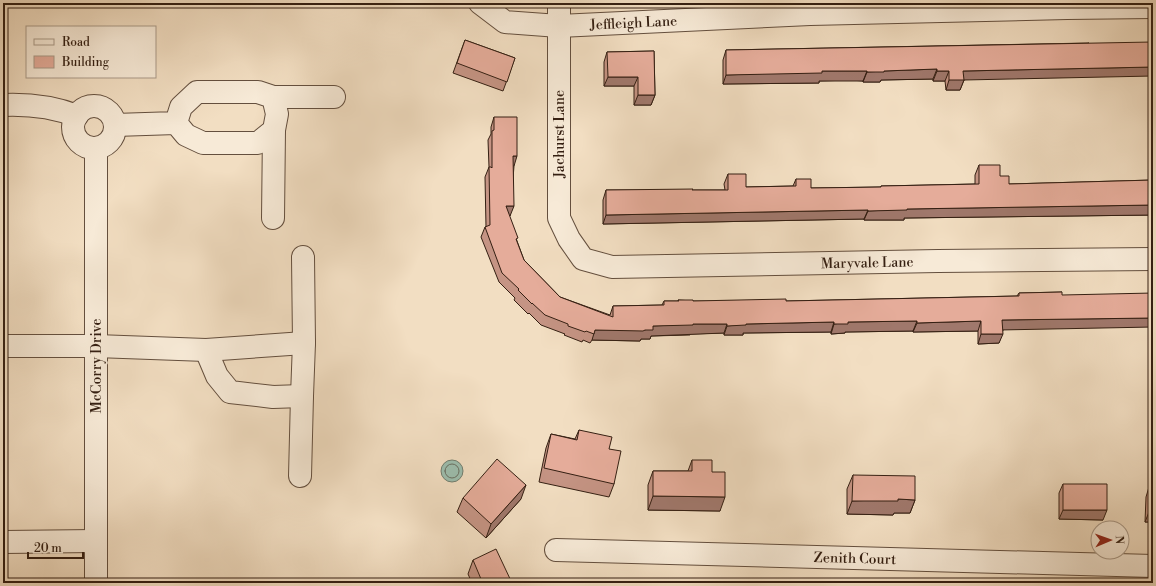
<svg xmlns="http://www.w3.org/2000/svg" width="1156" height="586" font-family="'Libre Bodoni',serif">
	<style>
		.water { fill: #9cbdad; stroke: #727e6f }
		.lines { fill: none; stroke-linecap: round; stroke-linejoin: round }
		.shore { stroke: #686e60; stroke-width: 1 }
		.minor-casing { stroke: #644f3e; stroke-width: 24 }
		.minor { stroke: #f7ead7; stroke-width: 22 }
		.wall { fill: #c59484; stroke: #341f12 }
		.shaded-wall { fill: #a0786c; stroke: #341f12 }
		.building { fill: #e5ac9a; stroke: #341f12 }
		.labels { text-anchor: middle; stroke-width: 3.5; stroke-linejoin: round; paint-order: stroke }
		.street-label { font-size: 14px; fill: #341f12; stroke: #f7ead7 }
	</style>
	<rect width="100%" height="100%" fill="#f2dec2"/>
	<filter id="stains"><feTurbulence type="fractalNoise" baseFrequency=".005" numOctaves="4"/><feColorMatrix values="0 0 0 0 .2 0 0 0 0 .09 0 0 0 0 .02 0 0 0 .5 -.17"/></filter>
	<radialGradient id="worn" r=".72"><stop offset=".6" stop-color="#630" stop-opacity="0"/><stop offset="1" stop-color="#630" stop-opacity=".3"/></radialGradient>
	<path class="water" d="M441 471a11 11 0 1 1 22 0a11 11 0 1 1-22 0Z"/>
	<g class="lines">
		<path class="shore" d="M445 471a7 7 0 1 1 14 0a7 7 0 1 1-14 0Z"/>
		<g class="minor-casing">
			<g id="minor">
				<path id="s1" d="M 480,3 L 505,22 L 559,26 L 810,14 L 1067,8 L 1153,7"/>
				<path id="s2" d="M 559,3 L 559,218 L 569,239 L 583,259 L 612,267 L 938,261 L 1153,259"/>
				<path d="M 273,97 L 334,97"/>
				<path d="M 3,105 C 27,104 54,107 77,116"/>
				<circle cx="94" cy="127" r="21"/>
				<path d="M 115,125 L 176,123 L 181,107 L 197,92 L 258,92 L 273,97 L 277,114 L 274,130 L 258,143 L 203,143 L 186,135 L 176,123"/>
				<path d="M 273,218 L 274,130"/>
				<path d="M 3,346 L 96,346 L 206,350 L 304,343"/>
				<path d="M 206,350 L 217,376 L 230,392 L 273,397 L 302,396"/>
				<path d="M 300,476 L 302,396 L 304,343 L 303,257"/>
				<path d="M 3,542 L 96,541"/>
				<path id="s3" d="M 556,550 L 1153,566"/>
				<path d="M 96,583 L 96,148"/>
			</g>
		</g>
		<use href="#minor" class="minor"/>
	</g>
	<path class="wall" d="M 465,40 L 515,58 L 503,91 L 453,73 Z
		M 1089,43 L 964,80 L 960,90 L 946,90 L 945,81 L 933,81 L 933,79 L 881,80 L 880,82 L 863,82 L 863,81 L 851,80 L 819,81 L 819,83 L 723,84 L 723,60 L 726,50 Z
		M 654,51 L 655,95 L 651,105 L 634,105 L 634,86 L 604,86 L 604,62 L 607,52 Z
		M 494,117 L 514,166 L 510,216 L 509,216 L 517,241 L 524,260 L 560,297 L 610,315 L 613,306 L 662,305 L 664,301 L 678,301 L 678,300 L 693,301 L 786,301 L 1017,296 L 1019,293 L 1062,292 L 1003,330 L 999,343 L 978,344 L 978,331 L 913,332 L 913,331 L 845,332 L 845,333 L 831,334 L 831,332 L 743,333 L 743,335 L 724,335 L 724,333 L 690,334 L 690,335 L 651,336 L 650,339 L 641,339 L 640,341 L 592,340 L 590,343 L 583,340 L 582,342 L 564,335 L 565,334 L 541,325 L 529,313 L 528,314 L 514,300 L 515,298 L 499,282 L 481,237 L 485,227 L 486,227 L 485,177 L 489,167 L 488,140 L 491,134 L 491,127 Z
		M 979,165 L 1000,176 L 1009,184 L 1153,180 L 1153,215 L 904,218 L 904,220 L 864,220 L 864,219 L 603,224 L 603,200 L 606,190 L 725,190 L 724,184 L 728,174 L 746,187 L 793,186 L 796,179 L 811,188 L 881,187 L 881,186 L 975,184 L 975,175 Z
		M 579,430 L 609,449 L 614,484 L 609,497 L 539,482 L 546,448 L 551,434 L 575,439 Z
		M 692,460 L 712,472 L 720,511 L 648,510 L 648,485 L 653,471 L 688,471 Z
		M 853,475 L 915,500 L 910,513 L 894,513 L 893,515 L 847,514 L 847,489 Z
		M 1063,484 L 1103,520 L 1059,519 L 1059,493 Z
		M 1149,487 L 1153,487 L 1153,522 L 1145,522 L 1146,497 Z
		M 463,498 L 521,499 L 486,538 L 457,512 Z
		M 473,560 L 512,583 L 472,583 L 468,574 Z"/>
	<path class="shaded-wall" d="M 1153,67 L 1153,76 L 964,80 L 960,90 L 946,90 L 949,80 L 963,71 Z
		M 937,69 L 933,79 L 881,80 L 880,82 L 863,82 L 867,72 L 884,71 Z
		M 822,71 L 867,71 L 863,81 L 819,81 L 819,83 L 723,84 L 726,75 Z
		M 937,71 L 949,71 L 945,81 L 933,81 Z
		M 608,77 L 638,77 L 634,86 L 604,86 Z
		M 638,95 L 655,95 L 651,105 L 634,105 Z
		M 513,156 L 517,156 L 514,166 L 509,166 Z
		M 1153,205 L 1153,215 L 904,218 L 904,220 L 864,220 L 868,211 L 907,209 Z
		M 506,206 L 514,206 L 510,216 L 502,216 Z
		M 868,210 L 864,219 L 603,224 L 606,215 Z
		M 1153,318 L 1153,327 L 999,330 L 1002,320 Z
		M 917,321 L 913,331 L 845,332 L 845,333 L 831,334 L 834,324 L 848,322 Z
		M 981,321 L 978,331 L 913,332 L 917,323 Z
		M 834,322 L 831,332 L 743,333 L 743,335 L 724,335 L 727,326 L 746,324 Z
		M 693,324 L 727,324 L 724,333 L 651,336 L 650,339 L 641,339 L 640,341 L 592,340 L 595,330 L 645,330 L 653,326 Z
		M 981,334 L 1003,334 L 999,343 L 978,344 Z
		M 526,485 L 521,499 L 486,538 L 491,524 Z
		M 653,496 L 725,497 L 720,511 L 648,510 Z
		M 898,499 L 915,500 L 910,513 L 894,513 L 893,515 L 847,514 L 852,501 Z
		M 1063,510 L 1107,510 L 1103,520 L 1059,519 Z
		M 1149,512 L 1153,512 L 1153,522 L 1145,522 Z"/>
	<path class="building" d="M 465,40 L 515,58 L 507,82 L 457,63 Z
		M 1152,42 L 1152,44 L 1153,44 L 1153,67 L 963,71 L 964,80 L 949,80 L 949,71 L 937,71 L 937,69 L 884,71 L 884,72 L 867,72 L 867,71 L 822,71 L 822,73 L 726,75 L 726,50 Z
		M 654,51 L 655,95 L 638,95 L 638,77 L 608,77 L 607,52 Z
		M 494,117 L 517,117 L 517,156 L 513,156 L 514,206 L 506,206 L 518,238 L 516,239 L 524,260 L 560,297 L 613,317 L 613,306 L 664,305 L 664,301 L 679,301 L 678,300 L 693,300 L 693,301 L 786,299 L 786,301 L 1019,296 L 1019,293 L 1062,292 L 1062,295 L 1153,293 L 1153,318 L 1002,320 L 1003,334 L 981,334 L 981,321 L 917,323 L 917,321 L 848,322 L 848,324 L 834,324 L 834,322 L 746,324 L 746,325 L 727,326 L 727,324 L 693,324 L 693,325 L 653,326 L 653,330 L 645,330 L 643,331 L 595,330 L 594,334 L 586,331 L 585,332 L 568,326 L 568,324 L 545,315 L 532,303 L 532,304 L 518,290 L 519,289 L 502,273 L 485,227 L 490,225 L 489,167 L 491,167 L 492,168 L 492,131 L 494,130 Z
		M 979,165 L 1000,165 L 1000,176 L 1009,176 L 1009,184 L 1153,180 L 1153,205 L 907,209 L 907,210 L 868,211 L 868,210 L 606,215 L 606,190 L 693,189 L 692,190 L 728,190 L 728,174 L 746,174 L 746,187 L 796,186 L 796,179 L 811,179 L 811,188 L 881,187 L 881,186 L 979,184 Z
		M 579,430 L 612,437 L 609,449 L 621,451 L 614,484 L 544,468 L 551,434 L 577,440 Z
		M 497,459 L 526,485 L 491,524 L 463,498 Z
		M 692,460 L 712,460 L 712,472 L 725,472 L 725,497 L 653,496 L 653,471 L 692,471 Z
		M 853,475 L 915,476 L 915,500 L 898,499 L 898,501 L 852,501 Z
		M 1063,484 L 1107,484 L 1107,510 L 1063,510 Z
		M 1149,487 L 1153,487 L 1153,512 L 1149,512 Z
		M 496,549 L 512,583 L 473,583 L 481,579 L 473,560 Z"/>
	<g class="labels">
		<g class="street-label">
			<text dy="5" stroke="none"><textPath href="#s1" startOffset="160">Jeffleigh Lane</textPath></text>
			<text transform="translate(559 134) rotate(-90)" y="5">Jachurst Lane</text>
			<text dy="5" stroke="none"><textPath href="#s2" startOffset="548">Maryvale Lane</textPath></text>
			<text transform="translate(96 366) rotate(-90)" y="5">McCorry Drive</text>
			<text dy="5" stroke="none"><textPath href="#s3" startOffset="299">Zenith Court</textPath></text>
		</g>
	</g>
	<rect width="1156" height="586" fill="none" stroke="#f2dec2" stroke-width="16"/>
	<rect x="4" y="4" width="1148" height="578" fill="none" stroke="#341f12" stroke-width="2"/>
	<rect x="8" y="8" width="1140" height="570" fill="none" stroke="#341f12"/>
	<rect x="26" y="26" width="130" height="52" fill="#f7ead7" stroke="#a99988"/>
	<rect x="34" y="39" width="20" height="6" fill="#f7ead7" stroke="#a99988"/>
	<text x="62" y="46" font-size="12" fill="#341f12">Road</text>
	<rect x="34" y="56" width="20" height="12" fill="#e5ac9a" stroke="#a99988"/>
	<text x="62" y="66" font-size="12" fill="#341f12">Building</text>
	<g transform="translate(1110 540) rotate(88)"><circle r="19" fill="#f7ead7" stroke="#a99988"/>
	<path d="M0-3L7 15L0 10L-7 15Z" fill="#8f2418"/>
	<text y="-6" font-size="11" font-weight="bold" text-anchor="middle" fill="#341f12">N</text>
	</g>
	<path d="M28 552v6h55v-6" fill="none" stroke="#341f12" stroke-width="2"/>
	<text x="34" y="552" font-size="12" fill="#341f12" stroke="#f7ead7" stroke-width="3" paint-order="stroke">20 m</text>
	<rect width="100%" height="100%" filter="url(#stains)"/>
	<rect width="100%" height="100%" fill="url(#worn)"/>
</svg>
